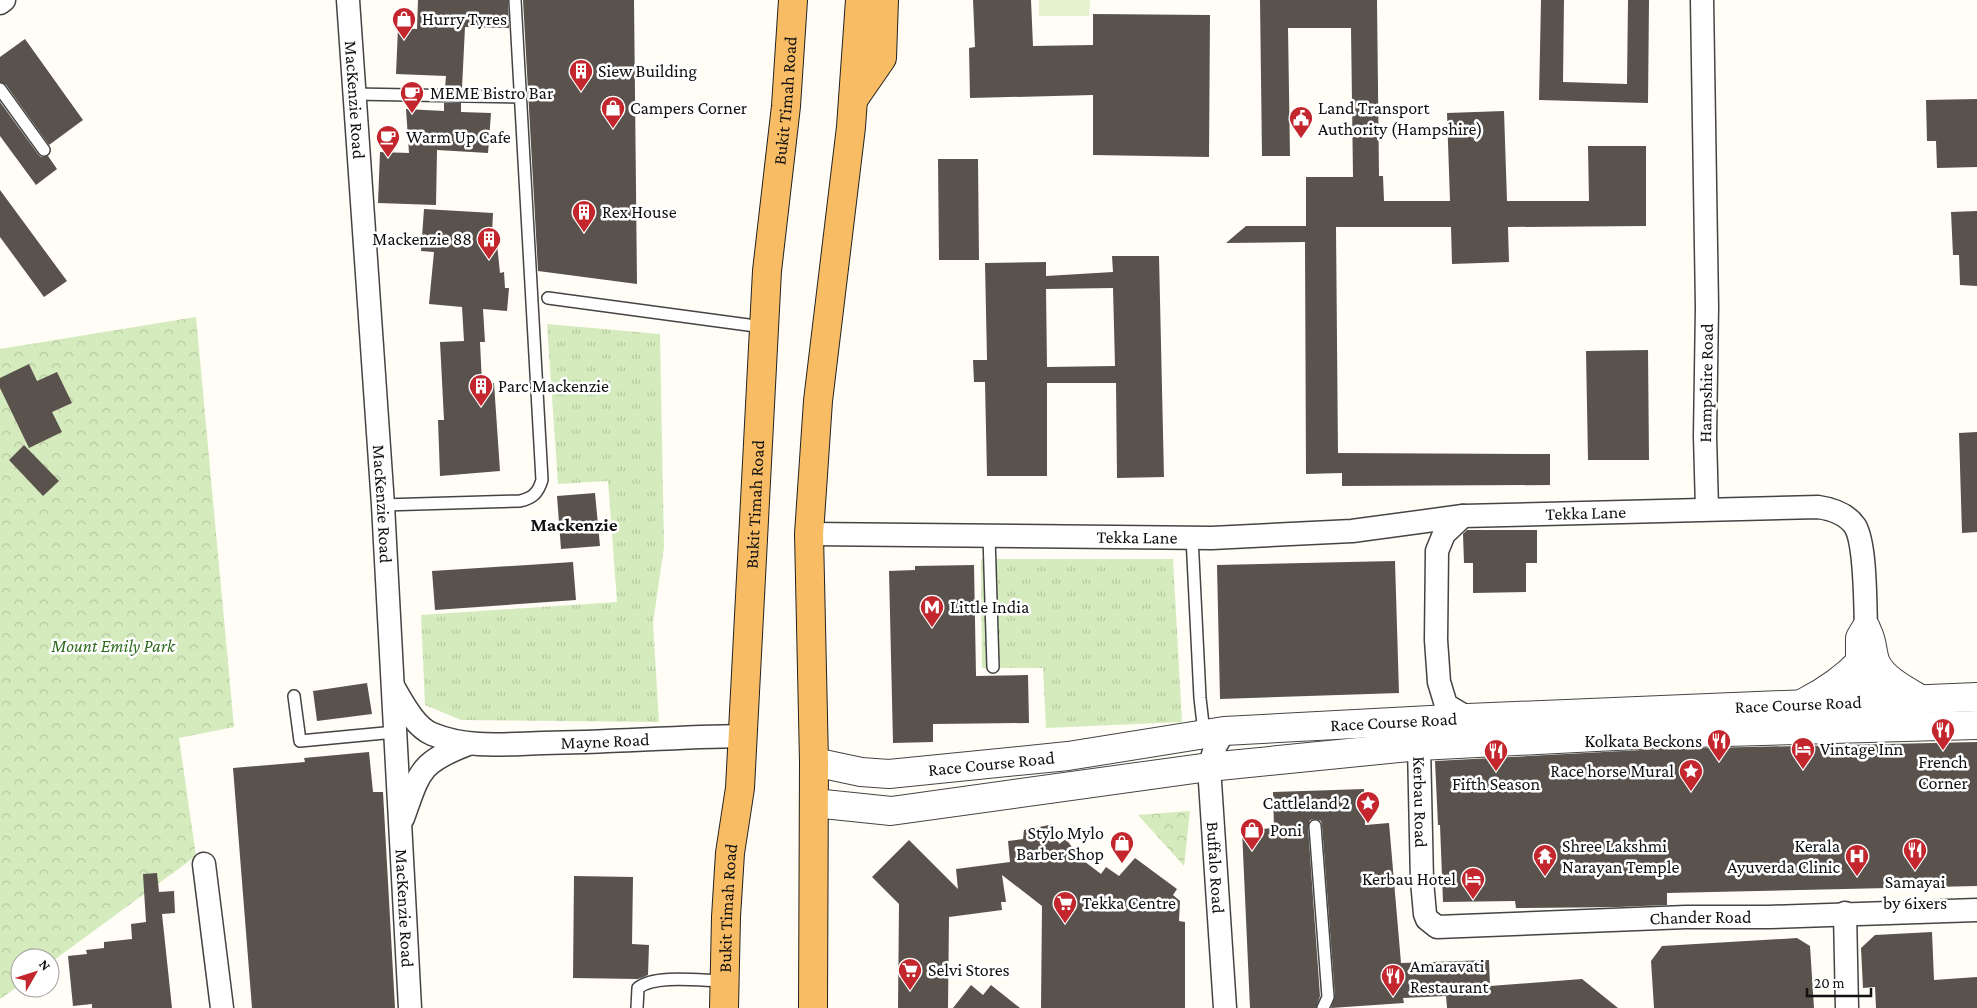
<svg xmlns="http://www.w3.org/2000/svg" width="1977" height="1008" font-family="'Crimson Pro',serif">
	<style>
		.grass { fill: url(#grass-tufts) }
		.park { fill: url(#park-crowns) }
		.pitch { fill: #e6f2cf }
		.building { fill: #5a524d; fill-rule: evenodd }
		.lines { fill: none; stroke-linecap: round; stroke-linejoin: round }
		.service-casing { stroke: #444; stroke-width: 14 }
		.minor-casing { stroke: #444; stroke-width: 25 }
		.tertiary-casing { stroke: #444; stroke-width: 30 }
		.trunk-casing { stroke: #222; stroke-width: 30 }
		.service { stroke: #fff; stroke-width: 11 }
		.minor { stroke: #fff; stroke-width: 22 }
		.tertiary { stroke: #fff; stroke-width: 28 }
		.trunk { stroke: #f7bc64; stroke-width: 28 }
		.labels { text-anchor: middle; stroke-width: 5; stroke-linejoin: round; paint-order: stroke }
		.poi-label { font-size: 18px; fill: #111; stroke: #fff; text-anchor: start }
		.street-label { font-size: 18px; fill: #111; stroke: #fff }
		.park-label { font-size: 18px; font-style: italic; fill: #2f6b1f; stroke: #fff }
		.neighbourhood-label { font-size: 19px; font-weight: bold; fill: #111; stroke: #fff }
	</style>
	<defs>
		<pattern id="grass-tufts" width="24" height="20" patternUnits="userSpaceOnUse" patternTransform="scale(1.25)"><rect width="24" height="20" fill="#d5ebbd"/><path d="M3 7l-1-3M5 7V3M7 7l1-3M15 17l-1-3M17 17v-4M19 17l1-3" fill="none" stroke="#b6c8a1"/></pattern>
		<pattern id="park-crowns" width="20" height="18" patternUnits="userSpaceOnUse" patternTransform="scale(1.25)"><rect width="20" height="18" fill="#d5ebbd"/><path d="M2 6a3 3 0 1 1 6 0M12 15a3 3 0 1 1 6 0" fill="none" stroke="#b6c8a1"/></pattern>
	</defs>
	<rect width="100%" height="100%" fill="#fffdf5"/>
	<path class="grass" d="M 547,324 L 660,334 L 664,547 L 653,623 L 659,722 L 461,720 L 425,705 L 421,615 L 617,602 L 608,481 L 558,484 Z
		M 981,559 L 1173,559 L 1182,722 L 1046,728 L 1043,668 L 982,668 Z"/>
	<path class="park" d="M 196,317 L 234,727 L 179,738 L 196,856 L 50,963 L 50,958 L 20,958 L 20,985 L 0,999 L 0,349 Z
		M 1190,811 L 1184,866 L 1138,815 Z"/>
	<path class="pitch" d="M 1039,0 L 1090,0 L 1089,16 L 1039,16 Z"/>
	<path class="building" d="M 418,0 L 508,0 L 509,28 L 465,27 L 462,88 L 445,88 L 446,76 L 396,74 L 398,28 L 417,29 Z
		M 523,0 L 634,0 L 637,284 L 538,271 Z
		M 973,0 L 1031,0 L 1033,46 L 1093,45 L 1093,14 L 1210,15 L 1209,157 L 1093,155 L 1093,95 L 970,98 L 969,48 L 975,47 Z
		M 1260,0 L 1377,0 L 1379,176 L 1383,176 L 1384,201 L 1450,201 L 1447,113 L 1504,111 L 1507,201 L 1589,201 L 1588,146 L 1646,146 L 1646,226 L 1508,227 L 1509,262 L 1452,264 L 1451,227 L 1336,227 L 1338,453 L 1550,454 L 1550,485 L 1342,486 L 1342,473 L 1306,474 L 1305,242 L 1226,243 L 1246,226 L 1306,226 L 1306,177 L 1353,177 L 1351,28 L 1288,28 L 1290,156 L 1262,156 Z
		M 1541,0 L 1564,0 L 1563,82 L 1627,84 L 1628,0 L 1649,0 L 1648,103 L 1539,100 Z
		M 25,39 L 83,120 L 49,145 L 6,85 L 0,82 L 0,57 Z
		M 1977,99 L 1977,167 L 1937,168 L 1936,141 L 1927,141 L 1926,100 Z
		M 0,102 L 38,154 L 41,157 L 48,156 L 57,169 L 36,185 L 0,136 Z
		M 444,103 L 461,103 L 461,112 L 491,113 L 488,153 L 437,150 L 436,205 L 378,203 L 380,152 L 409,153 L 406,109 L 444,111 Z
		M 938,159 L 978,159 L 979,260 L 939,260 Z
		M 0,190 L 67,281 L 44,297 L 0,237 Z
		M 424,209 L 493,213 L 492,234 L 496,234 L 500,273 L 504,272 L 505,288 L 509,288 L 507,311 L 483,309 L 485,342 L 480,342 L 482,384 L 494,383 L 500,471 L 440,476 L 438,420 L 444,420 L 440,342 L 464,341 L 462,307 L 429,304 L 434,252 L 421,251 Z
		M 1977,211 L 1977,286 L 1960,285 L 1959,255 L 1953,255 L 1951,212 Z
		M 1112,256 L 1159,256 L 1164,477 L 1117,478 L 1116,383 L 1047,383 L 1047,476 L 987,476 L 985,382 L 974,382 L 973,360 L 987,360 L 985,263 L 1046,262 L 1046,276 L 1113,272 ZM 1113,288 L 1115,366 L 1047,367 L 1046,289 Z
		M 1648,350 L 1649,460 L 1588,460 L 1586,351 Z
		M 29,364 L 37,381 L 57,372 L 72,403 L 52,412 L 62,432 L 29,448 L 0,388 L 0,378 Z
		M 1977,432 L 1977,532 L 1962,533 L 1959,433 Z
		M 24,445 L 59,481 L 43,496 L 9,460 Z
		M 595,493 L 600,546 L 561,549 L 557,496 Z
		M 1467,530 L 1537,530 L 1537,563 L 1526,563 L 1526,592 L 1473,593 L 1473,563 L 1464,563 L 1463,534 Z
		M 1395,561 L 1399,693 L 1220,699 L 1217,565 Z
		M 573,562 L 576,600 L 435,610 L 432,571 Z
		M 974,565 L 976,676 L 1028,675 L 1029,723 L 933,724 L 933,742 L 893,743 L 889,571 L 915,570 L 915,566 Z
		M 367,683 L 372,714 L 317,721 L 313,691 Z
		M 1977,742 L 1977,886 L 1667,893 L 1667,905 L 1618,907 L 1516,908 L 1515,901 L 1443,902 L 1440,825 L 1438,825 L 1435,761 L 1661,749 Z
		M 369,752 L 373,792 L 383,792 L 395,1008 L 252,1008 L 233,768 L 305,762 L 304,758 Z
		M 1364,789 L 1365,825 L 1389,823 L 1401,963 L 1489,960 L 1490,986 L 1582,979 L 1618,1008 L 1447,1008 L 1446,996 L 1403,998 L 1404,1003 L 1331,1008 L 1335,996 L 1322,825 L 1321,821 L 1315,819 L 1310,820 L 1308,827 L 1320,996 L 1316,1008 L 1250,1008 L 1242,830 L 1274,828 L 1273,792 Z
		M 1054,824 L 1059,844 L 1066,839 L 1080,858 L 1101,874 L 1106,867 L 1119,876 L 1135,858 L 1177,889 L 1173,895 L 1180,901 L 1179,921 L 1185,922 L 1185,1008 L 1041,1008 L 1042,906 L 1002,875 L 1006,902 L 1001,902 L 1002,910 L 949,917 L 948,1008 L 898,1008 L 899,904 L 872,877 L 909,840 L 958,889 L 956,869 L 1010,862 L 1008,841 L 1023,839 L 1024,830 Z
		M 157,873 L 159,892 L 174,891 L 175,913 L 162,914 L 172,1008 L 92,1008 L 92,1004 L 73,1006 L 68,956 L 87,954 L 86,950 L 104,948 L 104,942 L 132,939 L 131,924 L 146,922 L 143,874 Z
		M 574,876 L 633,877 L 632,944 L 649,945 L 648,975 L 638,979 L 573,978 Z
		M 1932,932 L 1934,980 L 1977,977 L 1977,1008 L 1876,1008 L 1875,987 L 1863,988 L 1861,948 L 1875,935 Z
		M 1797,938 L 1810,946 L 1814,1008 L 1654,1008 L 1651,961 L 1662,946 Z
		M 971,985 L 983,995 L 991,985 L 1020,1008 L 953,1008 Z"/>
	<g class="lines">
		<g class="service-casing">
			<path id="service" d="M 0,89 L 44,150
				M 353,94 L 520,97
				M 548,298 L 763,327
				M 383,505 L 520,501 C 533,498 538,493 542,480 L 515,0
				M 989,536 L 993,667
				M 1192,537 L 1200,698 L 1204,733
				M 294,696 L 300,741 L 395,732
				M 1315,826 L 1328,997 L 1323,1008
				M 637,1008 L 638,988 C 655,974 703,981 724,981"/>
		</g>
		<g class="minor-casing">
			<g id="minor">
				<path id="s1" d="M 348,0 L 383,505 L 410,1008"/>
				<path d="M 1702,0 L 1707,307 L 1705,436 L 1707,509"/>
				<path d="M 0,3 L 4,0"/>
				<path d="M 1463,516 L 1444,534 L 1437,551 L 1436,640 L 1439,682 L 1446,705 L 1468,718"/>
				<path id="s2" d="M 809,534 L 1212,538 L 1352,531 L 1463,516 L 1818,507 C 1832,509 1846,513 1855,526 C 1866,544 1865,604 1866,628"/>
				<path id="s3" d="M 394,688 C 403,703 415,727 432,734 C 468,749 507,744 544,743 C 610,742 676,737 741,736"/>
				<path id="s4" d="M 1224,731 L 1216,745 L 1209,767 L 1225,1008"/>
				<path id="s5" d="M 1419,746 L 1422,881 L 1425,914 L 1427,919 L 1437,927 L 1686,917 L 1769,917 L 1977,910"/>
				<path d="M 403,818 C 420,771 419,763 468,744"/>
				<path d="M 204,864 L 222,1008"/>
				<path d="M 1845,913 L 1847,1008"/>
			</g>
		</g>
		<g class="tertiary-casing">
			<g id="tertiary">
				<path d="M 1866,628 L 1860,638 L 1860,662 L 1866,702 L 1877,714"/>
				<path d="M 1868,633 C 1873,643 1872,654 1876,663 C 1884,680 1907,691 1922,700"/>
				<path d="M 1805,702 C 1826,691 1843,680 1860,662"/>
				<path id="s6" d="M 814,762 L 861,772 L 889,774 L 1068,756 L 1224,731 L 1468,718 L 1977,697"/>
				<path d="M 814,803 L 891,811 L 1209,767 L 1419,746 L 1655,734 L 1977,725"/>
			</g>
		</g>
		<g class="trunk-casing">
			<g id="trunk">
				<path d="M 853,100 L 882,58 L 884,0"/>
				<path id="s7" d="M 724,1008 L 726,917 L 730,853 L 740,788 L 767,271 L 786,106 L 793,0"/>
				<path d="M 813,1008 L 814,762 L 809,534 L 818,401 L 851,127 L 860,0"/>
			</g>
		</g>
		<use href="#service" class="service"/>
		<use href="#minor" class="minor"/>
		<use href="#tertiary" class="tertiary"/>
		<use href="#trunk" class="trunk"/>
	</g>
	<defs>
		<g id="shop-pin" transform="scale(1.25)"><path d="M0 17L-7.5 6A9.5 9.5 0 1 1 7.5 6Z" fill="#c4262e" stroke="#fff"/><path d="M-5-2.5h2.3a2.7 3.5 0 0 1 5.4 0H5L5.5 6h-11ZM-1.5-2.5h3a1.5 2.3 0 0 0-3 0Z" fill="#fff"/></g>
		<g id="building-pin" transform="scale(1.25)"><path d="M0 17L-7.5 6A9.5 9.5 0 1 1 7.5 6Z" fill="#c4262e" stroke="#fff"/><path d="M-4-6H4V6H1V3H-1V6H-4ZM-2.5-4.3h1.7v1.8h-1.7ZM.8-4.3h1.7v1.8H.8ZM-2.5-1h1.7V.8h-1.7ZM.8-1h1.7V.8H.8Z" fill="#fff"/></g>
		<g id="cafe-pin" transform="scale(1.25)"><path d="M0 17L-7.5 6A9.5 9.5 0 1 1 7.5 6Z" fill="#c4262e" stroke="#fff"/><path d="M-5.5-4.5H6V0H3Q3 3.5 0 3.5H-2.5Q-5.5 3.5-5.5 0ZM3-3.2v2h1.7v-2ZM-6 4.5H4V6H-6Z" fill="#fff"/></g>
		<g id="civic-pin" transform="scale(1.25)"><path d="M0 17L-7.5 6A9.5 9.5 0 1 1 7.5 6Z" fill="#c4262e" stroke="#fff"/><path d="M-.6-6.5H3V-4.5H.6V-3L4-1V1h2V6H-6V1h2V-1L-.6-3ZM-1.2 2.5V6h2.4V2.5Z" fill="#fff"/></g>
		<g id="metro-pin" transform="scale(1.25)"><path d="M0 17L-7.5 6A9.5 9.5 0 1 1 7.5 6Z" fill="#c4262e" stroke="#fff"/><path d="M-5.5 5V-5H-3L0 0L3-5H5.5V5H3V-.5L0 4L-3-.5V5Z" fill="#fff"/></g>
		<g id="restaurant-pin" transform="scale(1.25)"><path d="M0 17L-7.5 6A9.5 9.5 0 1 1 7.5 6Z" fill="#c4262e" stroke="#fff"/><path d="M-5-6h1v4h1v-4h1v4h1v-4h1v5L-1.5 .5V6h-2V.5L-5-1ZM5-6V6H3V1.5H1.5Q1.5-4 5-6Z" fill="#fff"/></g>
		<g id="hotel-pin" transform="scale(1.25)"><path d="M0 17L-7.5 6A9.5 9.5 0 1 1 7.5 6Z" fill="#c4262e" stroke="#fff"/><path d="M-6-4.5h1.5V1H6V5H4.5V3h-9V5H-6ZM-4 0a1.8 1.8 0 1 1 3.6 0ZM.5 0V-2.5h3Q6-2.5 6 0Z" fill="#fff"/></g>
		<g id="sight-pin" transform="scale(1.25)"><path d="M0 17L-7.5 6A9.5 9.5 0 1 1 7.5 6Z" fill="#c4262e" stroke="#fff"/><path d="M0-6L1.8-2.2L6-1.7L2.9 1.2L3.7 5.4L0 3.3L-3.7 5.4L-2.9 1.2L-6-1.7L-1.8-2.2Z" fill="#fff"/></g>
		<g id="temple-pin" transform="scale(1.25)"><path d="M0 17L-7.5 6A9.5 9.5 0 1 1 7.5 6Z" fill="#c4262e" stroke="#fff"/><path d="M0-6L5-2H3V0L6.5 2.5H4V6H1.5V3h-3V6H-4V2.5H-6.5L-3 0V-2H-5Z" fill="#fff"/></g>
		<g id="hospital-pin" transform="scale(1.25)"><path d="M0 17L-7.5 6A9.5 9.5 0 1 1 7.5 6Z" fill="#c4262e" stroke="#fff"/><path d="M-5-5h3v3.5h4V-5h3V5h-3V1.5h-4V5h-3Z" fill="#fff"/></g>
		<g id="supermarket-pin" transform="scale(1.25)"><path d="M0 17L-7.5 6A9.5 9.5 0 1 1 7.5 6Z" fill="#c4262e" stroke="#fff"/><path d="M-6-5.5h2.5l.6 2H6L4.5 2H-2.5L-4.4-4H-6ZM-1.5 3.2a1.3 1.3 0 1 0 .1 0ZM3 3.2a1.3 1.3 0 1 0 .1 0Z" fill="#fff"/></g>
	</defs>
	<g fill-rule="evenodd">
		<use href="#shop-pin" x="404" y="19"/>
		<use href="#building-pin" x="581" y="71"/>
		<use href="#cafe-pin" x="412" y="93"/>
		<use href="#shop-pin" x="613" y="108"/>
		<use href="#civic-pin" x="1301" y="118"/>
		<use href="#cafe-pin" x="388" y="137"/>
		<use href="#building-pin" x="584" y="212"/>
		<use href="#building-pin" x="489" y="239"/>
		<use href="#building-pin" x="481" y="386"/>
		<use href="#metro-pin" x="932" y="607"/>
		<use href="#restaurant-pin" x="1943" y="730"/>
		<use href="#restaurant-pin" x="1719" y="741"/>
		<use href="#hotel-pin" x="1803" y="749"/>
		<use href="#restaurant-pin" x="1496" y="751"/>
		<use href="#sight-pin" x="1691" y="771"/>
		<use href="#sight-pin" x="1368" y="803"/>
		<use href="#shop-pin" x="1252" y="830"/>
		<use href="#shop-pin" x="1122" y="843"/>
		<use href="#restaurant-pin" x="1915" y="850"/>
		<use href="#temple-pin" x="1545" y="856"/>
		<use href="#hospital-pin" x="1857" y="856"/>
		<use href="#hotel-pin" x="1473" y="879"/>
		<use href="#supermarket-pin" x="1065" y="903"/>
		<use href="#supermarket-pin" x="910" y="970"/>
		<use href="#restaurant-pin" x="1393" y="976"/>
	</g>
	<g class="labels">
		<g class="poi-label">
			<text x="422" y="25">Hurry Tyres</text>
			<text x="598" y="77">Siew Building</text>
			<text x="430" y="99">MEME Bistro Bar</text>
			<text x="630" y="114">Campers Corner</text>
			<text x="1318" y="114">Land Transport<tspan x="1318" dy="21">Authority (Hampshire)</tspan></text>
			<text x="406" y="143">Warm Up Cafe</text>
			<text x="602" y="218">Rex House</text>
			<text x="472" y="245" text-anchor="end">Mackenzie 88</text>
			<text x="498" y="392">Parc Mackenzie</text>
			<text x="950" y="613">Little India</text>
			<text x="1702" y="747" text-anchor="end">Kolkata Beckons</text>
			<text x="1820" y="755">Vintage Inn</text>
			<text x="1943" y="768" text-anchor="middle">French<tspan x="1943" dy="21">Corner</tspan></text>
			<text x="1674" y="777" text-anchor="end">Race horse Mural</text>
			<text x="1496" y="790" text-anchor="middle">Fifth Season</text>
			<text x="1350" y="809" text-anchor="end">Cattleland 2</text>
			<text x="1270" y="836">Poni</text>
			<text x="1104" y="839" text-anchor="end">Stylo Mylo<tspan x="1104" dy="21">Barber Shop</tspan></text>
			<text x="1562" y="852">Shree Lakshmi<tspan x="1562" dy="21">Narayan Temple</tspan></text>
			<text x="1840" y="852" text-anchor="end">Kerala<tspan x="1840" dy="21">Ayuverda Clinic</tspan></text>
			<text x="1456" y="885" text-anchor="end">Kerbau Hotel</text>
			<text x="1915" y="888" text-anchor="middle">Samayai<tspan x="1915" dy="21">by 6ixers</tspan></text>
			<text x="1082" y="909">Tekka Centre</text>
			<text x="1410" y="972">Amaravati<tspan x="1410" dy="21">Restaurant</tspan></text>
			<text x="928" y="976">Selvi Stores</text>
		</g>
		<g class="street-label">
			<text dy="6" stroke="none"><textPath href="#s1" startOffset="100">MacKenzie Road</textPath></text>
			<text dy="6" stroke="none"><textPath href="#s7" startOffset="910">Bukit Timah Road</textPath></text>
			<text transform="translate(1706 383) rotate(-89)" y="6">Hampshire Road</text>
			<text dy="6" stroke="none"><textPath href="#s1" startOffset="505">MacKenzie Road</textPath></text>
			<text dy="6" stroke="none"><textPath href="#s7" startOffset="505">Bukit Timah Road</textPath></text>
			<text dy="6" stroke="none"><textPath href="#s2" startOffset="778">Tekka Lane</textPath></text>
			<text dy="6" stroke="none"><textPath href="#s2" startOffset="328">Tekka Lane</textPath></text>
			<text dy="6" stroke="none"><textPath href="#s6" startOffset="989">Race Course Road</textPath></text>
			<text dy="6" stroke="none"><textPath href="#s6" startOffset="584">Race Course Road</textPath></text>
			<text dy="6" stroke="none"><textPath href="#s3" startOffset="235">Mayne Road</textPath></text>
			<text dy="6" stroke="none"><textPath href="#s6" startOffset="179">Race Course Road</textPath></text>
			<text dy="6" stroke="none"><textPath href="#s5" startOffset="56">Kerbau Road</textPath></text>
			<text dy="6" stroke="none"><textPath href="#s4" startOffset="140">Buffalo Road</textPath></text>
			<text dy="6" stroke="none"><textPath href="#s1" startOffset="910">MacKenzie Road</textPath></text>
			<text dy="6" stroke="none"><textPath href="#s7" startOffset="100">Bukit Timah Road</textPath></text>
			<text dy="6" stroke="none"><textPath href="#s5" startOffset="450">Chander Road</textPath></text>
		</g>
		<g class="park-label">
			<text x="113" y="652">Mount Emily Park</text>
		</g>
		<g class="neighbourhood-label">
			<text x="574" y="531">Mackenzie</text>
		</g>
	</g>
	<g transform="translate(35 973) rotate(51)"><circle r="24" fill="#ffffff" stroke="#a0a0a0"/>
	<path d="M0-4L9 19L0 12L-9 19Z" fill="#c4262e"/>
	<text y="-8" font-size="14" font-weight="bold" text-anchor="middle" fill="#111111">N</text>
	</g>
	<path d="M1807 988v8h64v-8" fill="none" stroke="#111111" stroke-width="2.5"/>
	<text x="1814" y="988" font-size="15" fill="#111111" stroke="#ffffff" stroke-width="4" paint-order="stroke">20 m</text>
</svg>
